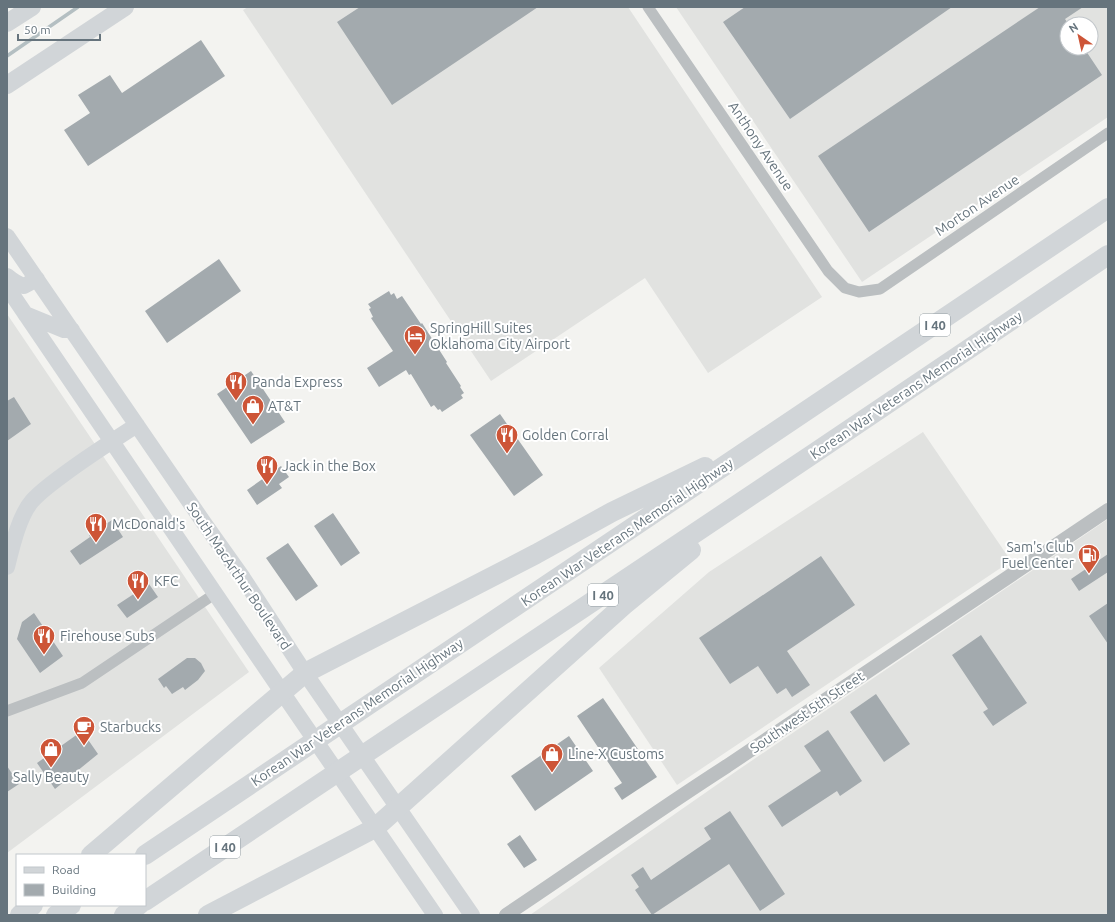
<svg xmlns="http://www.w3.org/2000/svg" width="1115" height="922" font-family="Ubuntu,sans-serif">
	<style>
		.built { fill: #e1e2e0; fill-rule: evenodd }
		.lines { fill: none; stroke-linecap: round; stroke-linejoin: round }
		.stream { stroke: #b4bfc2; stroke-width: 3.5 }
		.building { fill: #a3aaae }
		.minor { stroke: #bbbfc1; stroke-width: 11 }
		.tertiary { stroke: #bbbfc1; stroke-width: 14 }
		.secondary { stroke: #d1d5d8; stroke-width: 16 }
		.primary { stroke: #d1d5d8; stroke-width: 18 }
		.motorway { stroke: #d1d5d8; stroke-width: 20 }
		.labels { text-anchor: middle; stroke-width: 4; stroke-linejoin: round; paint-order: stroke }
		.shield { fill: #fff; stroke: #949ea4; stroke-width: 1 }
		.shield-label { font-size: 13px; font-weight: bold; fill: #66747d }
		.street-label { font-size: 14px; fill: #66747d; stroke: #fff }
		.poi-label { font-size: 14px; fill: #66747d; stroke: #fff; text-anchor: start }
	</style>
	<rect width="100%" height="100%" fill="#f3f3f0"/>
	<path class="built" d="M 248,7 L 628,7 L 822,297 L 708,373 L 645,278 L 491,381 L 243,10 Z
		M 676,7 L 1108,7 L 1108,117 L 862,282 ZM 1067,24 L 1091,24 L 1091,48 L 1067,48 Z
		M 7,314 L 249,672 L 7,853 Z
		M 923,432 L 1011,561 L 677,785 L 599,668 L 709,572 Z
		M 1108,519 L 1108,915 L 530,915 L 738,770 Z"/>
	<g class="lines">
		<path class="stream" d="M 7,56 L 78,7"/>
	</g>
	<path class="building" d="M 360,7 L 538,7 L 392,105 L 337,22 Z
		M 745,7 L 952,7 L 790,119 L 723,22 Z
		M 1040,7 L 1083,7 L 1065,19 L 1067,22 L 1067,48 L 1084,48 L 1102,75 L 869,232 L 818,156 Z
		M 201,40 L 225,76 L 88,166 L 64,130 L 90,113 L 78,95 L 110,75 L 122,93 Z
		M 219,259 L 241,291 L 167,343 L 145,311 Z
		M 389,291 L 391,295 L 394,293 L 397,299 L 402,296 L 421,324 L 422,323 L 447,362 L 446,363 L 461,386 L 460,387 L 464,393 L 461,395 L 463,398 L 442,412 L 440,409 L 438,410 L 434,405 L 431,407 L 411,374 L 409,375 L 406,370 L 379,387 L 367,368 L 393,351 L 371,318 L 373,317 L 369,309 L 371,308 L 368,304 Z
		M 251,371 L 285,422 L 251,444 L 217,394 Z
		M 14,397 L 31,424 L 7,441 L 7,401 Z
		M 500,414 L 543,475 L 514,496 L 470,435 Z
		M 281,466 L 289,477 L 279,484 L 282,488 L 257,505 L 247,490 Z
		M 333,513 L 360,553 L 341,566 L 314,526 Z
		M 112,520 L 123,537 L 80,565 L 70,551 L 90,537 L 89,535 Z
		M 288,543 L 318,586 L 296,601 L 266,558 Z
		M 1108,554 L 1108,572 L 1079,591 L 1071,579 Z
		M 821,556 L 855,605 L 787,651 L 810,685 L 792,697 L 786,688 L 777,694 L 758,666 L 730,684 L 699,638 Z
		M 149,584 L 158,597 L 127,618 L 117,605 Z
		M 1108,603 L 1108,644 L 1089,616 Z
		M 34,613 L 63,656 L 40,673 L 17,639 L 22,622 Z
		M 981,635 L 1027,703 L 993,726 L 983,712 L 988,709 L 952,655 Z
		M 187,658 L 195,658 L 201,663 L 205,671 L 198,680 L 185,690 L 183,687 L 172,694 L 166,686 L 164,688 L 158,679 Z
		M 876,694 L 910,744 L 884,762 L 850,712 Z
		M 603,698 L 657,777 L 622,800 L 614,788 L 622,783 L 577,716 Z
		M 828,730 L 862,781 L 840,796 L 837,791 L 782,827 L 768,806 L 821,771 L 804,746 Z
		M 82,731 L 98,754 L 55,789 L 37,763 Z
		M 569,736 L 593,771 L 535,811 L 511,776 Z
		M 7,766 L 19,784 L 7,792 Z
		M 730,811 L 785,894 L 760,911 L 729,864 L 652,915 L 635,890 L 639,887 L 631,875 L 643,867 L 651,880 L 711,839 L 704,828 Z
		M 520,835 L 537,860 L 524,868 L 507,844 Z"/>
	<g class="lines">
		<path class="minor" d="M 648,7 L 828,271 L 845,288 L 859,292 L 880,289 L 1108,133
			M 7,711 L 82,683 L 216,593"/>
		<path class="tertiary" d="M 506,915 C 580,866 652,814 727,766 L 1108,510"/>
		<path class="secondary" d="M 7,236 L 204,523 L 243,578 L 305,673 L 472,915
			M 7,276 C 13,281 17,284 24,286 L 37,279
			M 7,287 L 282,692 L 435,915
			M 25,314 L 64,330 L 72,330
			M 7,567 C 12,547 19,516 32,501 C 41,491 52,483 63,475 C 87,457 112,441 137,425"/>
		<path class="primary" d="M 7,23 L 32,7
			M 7,85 L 125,7"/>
		<path class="motorway" d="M 91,855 L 305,673 L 536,554 L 612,512 L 705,467
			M 145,855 L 1108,208
			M 145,901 L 813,454 L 1108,255
			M 20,915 L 33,905
			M 56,915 L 71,905
			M 124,915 L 139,905
			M 208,915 L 375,828 L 624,605 L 691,550"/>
	</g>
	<defs>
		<g id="hotel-pin" transform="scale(1.15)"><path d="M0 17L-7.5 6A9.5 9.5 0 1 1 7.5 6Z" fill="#cd5537" stroke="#fff"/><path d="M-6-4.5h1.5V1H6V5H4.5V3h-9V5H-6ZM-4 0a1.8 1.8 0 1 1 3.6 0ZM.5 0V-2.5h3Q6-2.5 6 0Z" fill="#fff"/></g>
		<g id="restaurant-pin" transform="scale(1.15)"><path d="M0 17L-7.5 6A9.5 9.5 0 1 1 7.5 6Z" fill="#cd5537" stroke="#fff"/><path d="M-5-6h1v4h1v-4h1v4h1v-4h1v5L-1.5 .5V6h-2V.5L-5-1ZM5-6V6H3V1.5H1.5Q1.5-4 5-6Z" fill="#fff"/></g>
		<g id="shop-pin" transform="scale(1.15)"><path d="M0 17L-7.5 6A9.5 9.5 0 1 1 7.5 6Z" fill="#cd5537" stroke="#fff"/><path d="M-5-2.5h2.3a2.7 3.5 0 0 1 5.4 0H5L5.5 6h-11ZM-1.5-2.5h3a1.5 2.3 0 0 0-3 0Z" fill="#fff"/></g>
		<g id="fuel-pin" transform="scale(1.15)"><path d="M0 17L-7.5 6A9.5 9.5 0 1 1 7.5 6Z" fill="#cd5537" stroke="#fff"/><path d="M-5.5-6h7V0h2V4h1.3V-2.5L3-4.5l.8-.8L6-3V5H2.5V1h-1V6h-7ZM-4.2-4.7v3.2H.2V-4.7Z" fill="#fff"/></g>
		<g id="cafe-pin" transform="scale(1.15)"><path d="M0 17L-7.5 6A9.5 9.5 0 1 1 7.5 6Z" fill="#cd5537" stroke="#fff"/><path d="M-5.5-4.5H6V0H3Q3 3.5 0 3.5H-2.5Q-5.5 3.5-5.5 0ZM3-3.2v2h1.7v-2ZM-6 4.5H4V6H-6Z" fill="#fff"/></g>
	</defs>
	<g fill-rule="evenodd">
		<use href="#hotel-pin" x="415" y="336"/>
		<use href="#restaurant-pin" x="236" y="382"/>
		<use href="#shop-pin" x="253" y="406"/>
		<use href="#restaurant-pin" x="507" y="435"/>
		<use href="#restaurant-pin" x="267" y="466"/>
		<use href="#restaurant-pin" x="96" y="524"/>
		<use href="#fuel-pin" x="1089" y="555"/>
		<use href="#restaurant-pin" x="138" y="581"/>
		<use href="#restaurant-pin" x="44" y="636"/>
		<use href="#cafe-pin" x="84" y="727"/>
		<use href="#shop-pin" x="51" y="749"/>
		<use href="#shop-pin" x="552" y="754"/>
	</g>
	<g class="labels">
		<g class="shield">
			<rect x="920" y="314" width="30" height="22" rx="3"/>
			<rect x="588" y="584" width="30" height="22" rx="3"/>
			<rect x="210" y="836" width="30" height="22" rx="3"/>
		</g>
		<g class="shield-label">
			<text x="935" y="330">I 40</text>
			<text x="603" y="600">I 40</text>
			<text x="225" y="852">I 40</text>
		</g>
		<g class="street-label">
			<text transform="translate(761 146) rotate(56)" y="5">Anthony Avenue</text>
			<text transform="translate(977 205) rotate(-34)" y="5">Morton Avenue</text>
			<text transform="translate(916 385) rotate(-34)" y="5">Korean War Veterans Memorial Highway</text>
			<text transform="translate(627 532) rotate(-34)" y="5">Korean War Veterans Memorial Highway</text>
			<text transform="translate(239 576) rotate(56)" y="5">South MacArthur Boulevard</text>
			<text transform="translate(357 712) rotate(-34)" y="5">Korean War Veterans Memorial Highway</text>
			<text transform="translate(807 712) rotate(-34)" y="5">Southwest 5th Street</text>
		</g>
		<g class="poi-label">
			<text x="430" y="333">SpringHill Suites<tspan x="430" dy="16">Oklahoma City Airport</tspan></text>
			<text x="252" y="387">Panda Express</text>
			<text x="268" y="411">AT&amp;T</text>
			<text x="522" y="440">Golden Corral</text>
			<text x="282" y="471">Jack in the Box</text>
			<text x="112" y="529">McDonald's</text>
			<text x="1074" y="552" text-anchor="end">Sam's Club<tspan x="1074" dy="16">Fuel Center</tspan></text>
			<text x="154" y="586">KFC</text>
			<text x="60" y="641">Firehouse Subs</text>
			<text x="100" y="732">Starbucks</text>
			<text x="568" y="759">Line-X Customs</text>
			<text x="51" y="782" text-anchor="middle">Sally Beauty</text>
		</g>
	</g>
	<rect width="1115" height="922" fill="none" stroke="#66747d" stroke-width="16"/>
	<rect x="16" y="854" width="130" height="52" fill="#ffffff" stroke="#c2c7cb"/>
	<rect x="24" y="867" width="20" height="6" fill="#d1d5d8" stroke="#c2c7cb"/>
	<text x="52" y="874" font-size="12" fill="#66747d">Road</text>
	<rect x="24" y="884" width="20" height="12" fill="#a3aaae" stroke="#c2c7cb"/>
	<text x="52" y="894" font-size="12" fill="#66747d">Building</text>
	<g transform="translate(1079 36) rotate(326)"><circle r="19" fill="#ffffff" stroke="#c2c7cb"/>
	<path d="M0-3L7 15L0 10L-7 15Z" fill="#cd5537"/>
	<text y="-6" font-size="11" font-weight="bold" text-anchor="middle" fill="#66747d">N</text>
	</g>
	<path d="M18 34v6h82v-6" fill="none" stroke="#66747d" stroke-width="2"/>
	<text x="24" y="34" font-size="12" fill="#66747d" stroke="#ffffff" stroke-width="3" paint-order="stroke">50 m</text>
</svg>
